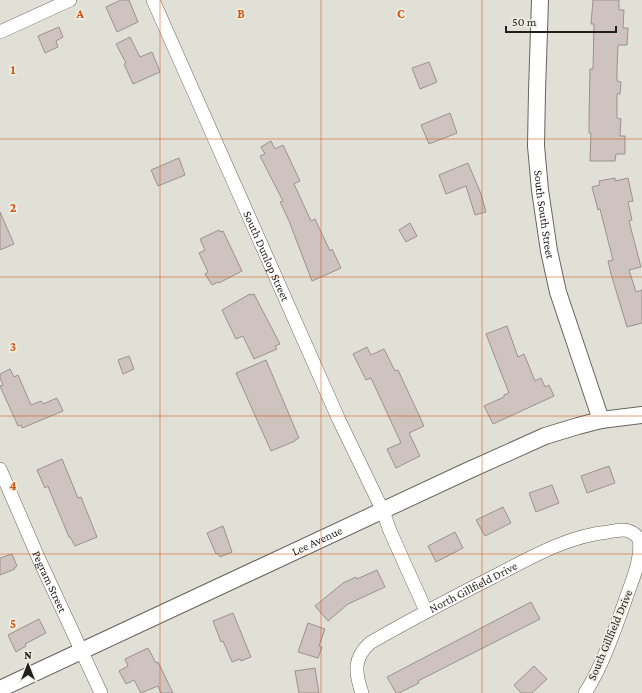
<svg xmlns="http://www.w3.org/2000/svg" width="642" height="693" font-family="'Crimson Pro',serif">
	<style>
		.building { fill: #cec3bf; stroke: #9b918e }
		.lines { fill: none; stroke-linecap: round; stroke-linejoin: round }
		.minor-casing { stroke: #67655d; stroke-width: 14 }
		.tertiary-casing { stroke: #67655d; stroke-width: 18 }
		.minor { stroke: #fff; stroke-width: 13 }
		.tertiary { stroke: #fff; stroke-width: 16 }
		.grid { fill: none; stroke: #d4530e; stroke-width: 1; stroke-opacity: 0.55 }
		.labels { text-anchor: middle; stroke-width: 3.5; stroke-linejoin: round; paint-order: stroke }
		.street-label { font-size: 12px; fill: #201f1c; stroke: #eeede3 }
		.grid-label { font-size: 13px; text-anchor: middle; font-weight: bold; fill: #d4530e; stroke: #eeede3; stroke-width: 3.5; stroke-linejoin: round; paint-order: stroke }
	</style>
	<rect width="100%" height="100%" fill="#e1e0d6"/>
	<path class="building" d="M 121,0 L 129,0 L 138,22 L 117,32 L 106,7 Z
		M 593,0 L 619,0 L 619,10 L 624,10 L 623,28 L 628,28 L 627,45 L 618,45 L 617,69 L 617,81 L 621,82 L 620,94 L 617,94 L 617,118 L 621,119 L 620,136 L 625,136 L 625,154 L 616,154 L 615,161 L 590,161 L 591,133 L 589,133 L 589,118 L 590,69 L 593,69 L 594,24 L 591,24 Z
		M 59,27 L 63,37 L 56,41 L 58,47 L 45,53 L 38,36 Z
		M 130,37 L 140,57 L 152,52 L 160,72 L 133,84 L 124,64 L 126,63 L 116,44 Z
		M 429,62 L 437,82 L 420,89 L 412,68 Z
		M 450,113 L 457,133 L 429,144 L 421,125 Z
		M 271,141 L 275,149 L 283,145 L 300,181 L 294,184 L 311,221 L 315,219 L 330,251 L 332,249 L 341,268 L 312,281 L 289,221 L 283,208 L 280,202 L 283,201 L 260,156 L 265,154 L 261,147 Z
		M 179,158 L 185,175 L 158,186 L 151,170 Z
		M 468,163 L 481,194 L 486,212 L 475,215 L 466,186 L 446,194 L 439,175 Z
		M 615,178 L 615,181 L 628,178 L 633,201 L 628,202 L 632,220 L 629,221 L 641,267 L 629,270 L 636,292 L 642,290 L 642,323 L 627,327 L 611,274 L 608,261 L 613,260 L 600,209 L 598,210 L 592,187 L 600,185 L 599,181 Z
		M 0,212 L 14,244 L 0,250 Z
		M 410,223 L 417,236 L 406,242 L 399,230 Z
		M 219,230 L 220,232 L 223,231 L 242,271 L 219,283 L 218,282 L 212,285 L 205,274 L 208,272 L 199,253 L 205,250 L 200,239 Z
		M 250,294 L 251,295 L 254,294 L 280,344 L 275,346 L 277,349 L 254,359 L 243,336 L 236,339 L 222,310 Z
		M 507,326 L 518,357 L 524,354 L 535,381 L 541,378 L 545,387 L 549,385 L 554,396 L 493,424 L 484,406 L 504,397 L 504,395 L 509,393 L 486,334 Z
		M 367,347 L 371,355 L 384,349 L 395,371 L 398,370 L 424,426 L 409,433 L 420,456 L 396,468 L 387,449 L 401,443 L 371,378 L 366,380 L 353,354 Z
		M 129,356 L 134,369 L 123,374 L 118,360 Z
		M 266,360 L 299,438 L 295,440 L 295,441 L 271,451 L 236,373 Z
		M 10,369 L 14,377 L 18,375 L 31,405 L 41,401 L 43,404 L 57,398 L 63,411 L 22,428 L 21,425 L 18,426 L 0,386 L 3,385 L 0,378 L 0,374 Z
		M 62,459 L 78,498 L 81,497 L 97,537 L 75,546 L 70,537 L 69,537 L 49,489 L 48,486 L 45,488 L 37,470 Z
		M 609,466 L 615,483 L 587,493 L 581,476 Z
		M 552,485 L 559,503 L 536,512 L 529,493 Z
		M 503,507 L 511,523 L 485,536 L 476,520 Z
		M 223,526 L 232,552 L 220,557 L 218,553 L 216,554 L 207,533 Z
		M 455,532 L 463,548 L 436,562 L 428,546 Z
		M 12,554 L 17,566 L 14,568 L 15,569 L 0,575 L 0,558 Z
		M 377,570 L 385,587 L 348,604 L 328,621 L 315,606 L 343,583 L 356,577 L 357,579 Z
		M 531,602 L 540,619 L 418,681 L 419,683 L 399,693 L 396,693 L 387,677 Z
		M 233,613 L 251,657 L 241,661 L 240,659 L 232,662 L 223,641 L 221,642 L 213,621 Z
		M 39,619 L 46,633 L 25,644 L 26,646 L 16,652 L 8,635 Z
		M 308,623 L 325,629 L 319,646 L 322,647 L 318,658 L 298,652 Z
		M 148,648 L 156,663 L 158,662 L 173,693 L 161,693 L 158,686 L 141,693 L 134,680 L 126,684 L 119,671 L 128,666 L 125,659 Z
		M 534,666 L 547,679 L 532,693 L 521,693 L 514,685 Z
		M 315,668 L 319,693 L 299,693 L 295,671 Z"/>
	<g class="lines">
		<g class="minor-casing">
			<g id="minor">
				<path id="s1" d="M 153,0 L 339,420 L 383,511 L 390,531 L 426,611"/>
				<path d="M 0,32 L 70,0"/>
				<path id="s2" d="M 0,469 L 38,557 L 101,693"/>
				<path id="s3" d="M 362,693 C 355,673 353,658 370,643 C 411,619 452,598 493,577 C 530,558 567,536 608,532 C 613,531 619,530 624,530 C 629,530 636,534 639,539 C 642,552 635,574 630,587 C 618,620 604,664 585,693"/>
			</g>
		</g>
		<g class="tertiary-casing">
			<g id="tertiary">
				<path id="s4" d="M 540,0 L 537,91 L 536,146 L 540,190 L 549,251 L 558,292 L 601,420"/>
				<path id="s5" d="M 0,689 L 465,472 L 545,436 L 578,426 L 601,420 L 642,415"/>
			</g>
		</g>
		<use href="#minor" class="minor"/>
		<use href="#tertiary" class="tertiary"/>
	</g>
	<path class="grid" d="M 160,0 L 160,693M 321,0 L 321,693M 482,0 L 482,693M 0,139 L 642,139M 0,277 L 642,277M 0,416 L 642,416M 0,554 L 642,554"/>
	<g class="labels">
		<g class="street-label">
			<text dy="4" stroke="none"><textPath href="#s4" startOffset="215">South South Street</textPath></text>
			<text dy="4" stroke="none"><textPath href="#s1" startOffset="280">South Dunlop Street</textPath></text>
			<text dy="4" stroke="none"><textPath href="#s5" startOffset="350">Lee Avenue</textPath></text>
			<text dy="4" stroke="none"><textPath href="#s2" startOffset="123">Pegram Street</textPath></text>
			<text dy="4" stroke="none"><textPath href="#s3" startOffset="172">North Gillfield Drive</textPath></text>
			<text transform="translate(610 635) rotate(-67)" y="4">South Gillfield Drive</text>
		</g>
	</g>
	<g class="grid-label">
		<text x="80" y="18">A</text>
		<text x="241" y="18">B</text>
		<text x="401" y="18">C</text>
		<text x="13" y="74">1</text>
		<text x="13" y="212">2</text>
		<text x="13" y="351">3</text>
		<text x="13" y="490">4</text>
		<text x="13" y="628">5</text>
	</g>
	<g transform="translate(28 665)" stroke="#eeede3" stroke-width="3" paint-order="stroke">
	<path d="M0-3L7 15L0 10L-7 15Z" fill="#201f1c"/>
	<text y="-6" font-size="11" font-weight="bold" text-anchor="middle" fill="#201f1c">N</text>
	</g>
	<path d="M506 26v6h110v-6" fill="none" stroke="#201f1c" stroke-width="2"/>
	<text x="512" y="26" font-size="12" fill="#201f1c" stroke="#eeede3" stroke-width="3" paint-order="stroke">50 m</text>
</svg>
